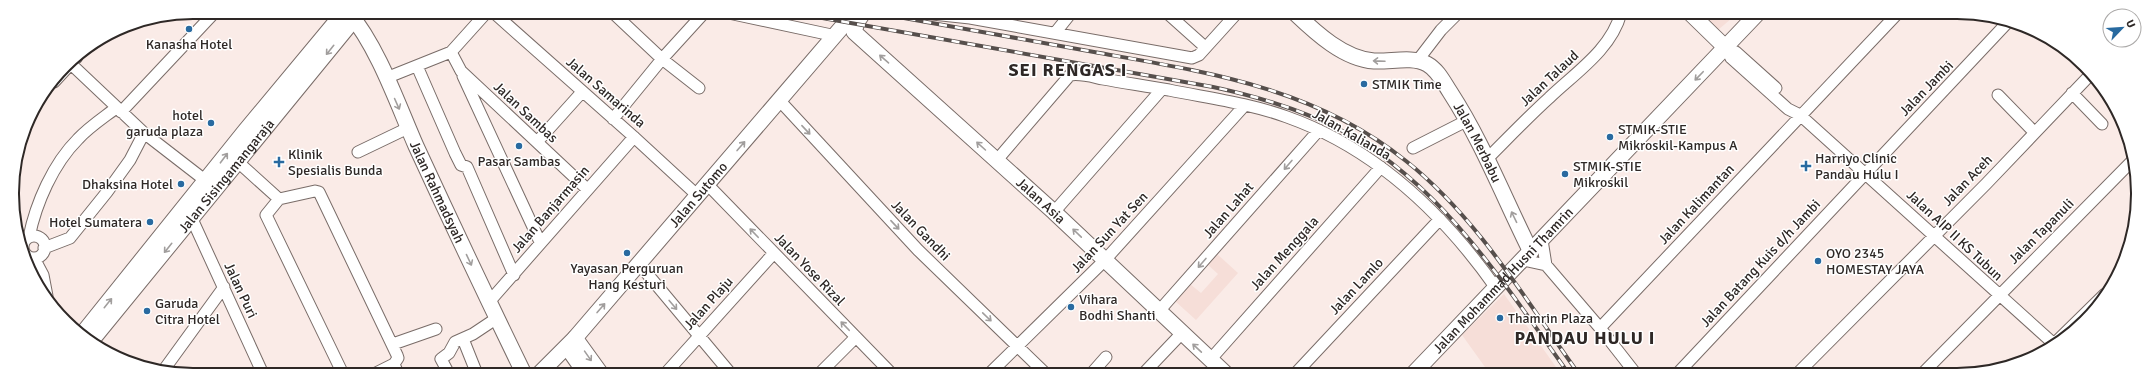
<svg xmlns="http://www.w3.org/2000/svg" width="2150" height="387" font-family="Signika,sans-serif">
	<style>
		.built { fill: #f6ded8 }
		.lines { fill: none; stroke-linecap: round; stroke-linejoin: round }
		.minor-casing { stroke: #796c68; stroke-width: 13 }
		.major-casing { stroke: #796c68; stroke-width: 17 }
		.minor { stroke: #fff; stroke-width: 11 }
		.major { stroke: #fff; stroke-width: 15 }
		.rail-casing { stroke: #564f4c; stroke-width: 4 }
		.rail { stroke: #fff; stroke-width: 2.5; stroke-dasharray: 8; stroke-linecap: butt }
		.oneway { stroke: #a19e9d }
		.poi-dot { fill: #286aa0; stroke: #fff; stroke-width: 1.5 }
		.labels { text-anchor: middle; stroke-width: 3; stroke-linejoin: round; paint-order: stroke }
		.poi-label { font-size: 14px; fill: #2e2826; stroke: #fff; text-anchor: start }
		.street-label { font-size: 14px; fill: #2e2826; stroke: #fff }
		.district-label { font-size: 18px; font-weight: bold; letter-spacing: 1px; fill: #2e2826; stroke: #fff }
		.rim { fill: none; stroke: #2e2826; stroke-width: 2 }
	</style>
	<rect width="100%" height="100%" fill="#faebe7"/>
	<path class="built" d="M 1690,13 L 1738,13 L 1712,35 Z
		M 1216,253 L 1238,273 L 1196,320 L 1175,301 L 1190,284 L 1201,293 L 1218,274 L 1207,264 Z
		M 1504,294 L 1561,374 L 1490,374 L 1462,335 Z"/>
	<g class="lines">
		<g class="minor-casing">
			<path id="minor" d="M 493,12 L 634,137 L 698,196
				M 612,12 L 662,59 L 699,88
				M 724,12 L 836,36
				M 923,13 L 970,18 L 1192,58 L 1199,55 L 1237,13
				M 1167,13 L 1205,47
				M 1055,33 L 1071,13
				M 1726,48 L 1731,58 L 1788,109 L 1800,115 L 2054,344
				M 1726,48 L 1736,52 L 1776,88
				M 451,52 L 461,71 L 587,189
				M 1418,60 L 1441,30 L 1458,13
				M 71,64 L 144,133 L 206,181
				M 417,66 L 455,153 L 461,165 L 467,167 L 514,275
				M 463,76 L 540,242
				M 386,78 L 451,52 L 487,12
				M 54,82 L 77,57
				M 2072,93 L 2102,124
				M 1998,95 L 2034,132
				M 780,101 L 918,250 L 1046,374
				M 121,112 L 215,12
				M 613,119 L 662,59 L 703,14 L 708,12
				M 537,142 L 582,92
				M 1413,148 L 1468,120
				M 358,152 L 408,128
				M 1488,158 C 1508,138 1528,117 1549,98 C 1575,73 1611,50 1621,13
				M 997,160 L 1070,75 C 1081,73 1093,77 1103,79 C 1125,83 1147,86 1169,90 C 1208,98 1249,103 1287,117 C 1374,148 1443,213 1496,288
				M 238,162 L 279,199
				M 708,185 L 892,374
				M 1054,212 L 1162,89
				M 192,219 L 263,374
				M23 247a11 11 0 1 1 22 0a11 11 0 1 1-22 0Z
				M 29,237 C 36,203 53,164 78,139 C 89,127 103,118 116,108
				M 1542,240 L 1546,265 L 1600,328 L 1636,374
				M 44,248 L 70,238 L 107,192 L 130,160 L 144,133
				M 34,258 L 43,275 L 47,296
				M 1523,260 L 1546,265
				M 639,264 L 731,374
				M 489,302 L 634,137
				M 1159,311 L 1319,130
				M 1600,328 L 1898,13
				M 2055,343 L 2105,294
				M 393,344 L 436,329
				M 465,344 L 477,374
				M 1210,360 L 1381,167
				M 394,364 L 398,374
				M 163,371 L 224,287
				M 343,374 L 266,215 L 279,199 L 315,191 L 319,192 L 397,355 L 398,358 L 394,364 L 374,374
				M 449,374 L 441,359 L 449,353 L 455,342 L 473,334 L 497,318
				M 665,374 L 774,253
				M 819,374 L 856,337
				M 989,374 L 1105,260 L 1245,105
				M 1091,374 L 1106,357
				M 1143,374 L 1182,333
				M 1295,374 L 1440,219
				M 1677,374 L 2007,23
				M 1797,374 L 1986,184 L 2091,74
				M 1921,375 L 2133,160"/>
		</g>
		<g class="major-casing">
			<g id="major">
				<path id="s1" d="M 349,13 C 378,47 398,105 416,146 C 451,222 487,298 524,374"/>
				<path id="s2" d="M 863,13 L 857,22 L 854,32 L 1054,212 L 1226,374"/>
				<path id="s3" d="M 1295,13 C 1316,33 1344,59 1374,61 C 1391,62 1412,56 1427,64 C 1438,70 1444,83 1450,92 C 1483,143 1504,198 1531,252"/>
				<path d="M 1690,13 L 1726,48"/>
				<path d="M 83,333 L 245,131 L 344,12"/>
				<path d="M 575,338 L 601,374"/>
				<path id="s4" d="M 92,340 L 360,12"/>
				<path d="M 567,347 L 586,374"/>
				<path id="s5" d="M 539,374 L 575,338 L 854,13"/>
				<path id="s6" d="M 1413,374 L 1758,13"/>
			</g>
		</g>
		<use href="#minor" class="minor"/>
		<use href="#major" class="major"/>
		<g class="rail-casing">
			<path id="rail" d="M 794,13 L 1213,87 C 1260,97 1307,111 1350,135 C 1446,190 1506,287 1569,374
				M 876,13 C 949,26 1021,39 1094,52 C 1206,72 1314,87 1406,161 C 1478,218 1526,301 1579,374"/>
		</g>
		<use href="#rail" class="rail"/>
	</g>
	<defs><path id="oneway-shaft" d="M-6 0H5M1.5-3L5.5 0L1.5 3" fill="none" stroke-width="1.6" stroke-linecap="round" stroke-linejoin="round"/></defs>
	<g class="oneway">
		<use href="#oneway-shaft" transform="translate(330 50) rotate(129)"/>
		<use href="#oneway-shaft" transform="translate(884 59) rotate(-139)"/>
		<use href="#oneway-shaft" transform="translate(1379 61) rotate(-178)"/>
		<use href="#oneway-shaft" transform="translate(1699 76) rotate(134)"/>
		<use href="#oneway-shaft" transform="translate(397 104) rotate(66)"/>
		<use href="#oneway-shaft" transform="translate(806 130) rotate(47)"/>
		<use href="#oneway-shaft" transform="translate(741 146) rotate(-49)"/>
		<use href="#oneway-shaft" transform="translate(981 146) rotate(-138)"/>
		<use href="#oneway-shaft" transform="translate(224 158) rotate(-53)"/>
		<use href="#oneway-shaft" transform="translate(1288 165) rotate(131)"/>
		<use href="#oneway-shaft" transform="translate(1514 217) rotate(-116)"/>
		<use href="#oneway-shaft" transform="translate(895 225) rotate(47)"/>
		<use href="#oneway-shaft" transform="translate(754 233) rotate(-134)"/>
		<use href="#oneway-shaft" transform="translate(1077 233) rotate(-136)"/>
		<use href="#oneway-shaft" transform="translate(168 248) rotate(129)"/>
		<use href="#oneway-shaft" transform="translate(469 260) rotate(65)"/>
		<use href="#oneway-shaft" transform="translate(1202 263) rotate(131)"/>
		<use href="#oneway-shaft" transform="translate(108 303) rotate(-51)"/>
		<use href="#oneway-shaft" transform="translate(673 305) rotate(50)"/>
		<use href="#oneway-shaft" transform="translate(601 308) rotate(-49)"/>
		<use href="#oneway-shaft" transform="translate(987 317) rotate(44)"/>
		<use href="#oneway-shaft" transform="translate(845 326) rotate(-134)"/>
		<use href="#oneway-shaft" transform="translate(1197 348) rotate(-137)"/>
		<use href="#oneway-shaft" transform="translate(588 356) rotate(55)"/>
	</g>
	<g class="poi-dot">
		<circle cx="189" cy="29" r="4"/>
		<circle cx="1364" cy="84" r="4"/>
		<circle cx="211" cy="123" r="4"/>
		<circle cx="1610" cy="137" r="4"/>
		<circle cx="519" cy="146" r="4"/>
		<path d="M277 156h4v4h4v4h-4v4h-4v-4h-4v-4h4z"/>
		<path d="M1804 160h4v4h4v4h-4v4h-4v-4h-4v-4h4z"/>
		<circle cx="1565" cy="174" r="4"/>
		<circle cx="181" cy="184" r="4"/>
		<circle cx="150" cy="222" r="4"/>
		<circle cx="627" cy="253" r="4"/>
		<circle cx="1818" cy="261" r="4"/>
		<circle cx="1071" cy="307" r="4"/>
		<circle cx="147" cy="311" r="4"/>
		<circle cx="1500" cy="318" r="4"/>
	</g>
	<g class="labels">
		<g class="poi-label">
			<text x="189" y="49" text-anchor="middle">Kanasha Hotel</text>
			<text x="1372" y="89">STMIK Time</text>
			<text x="203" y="120" text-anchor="end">hotel<tspan x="203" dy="16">garuda plaza</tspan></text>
			<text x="1618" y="134">STMIK-STIE<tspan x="1618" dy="16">Mikroskil-Kampus A</tspan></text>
			<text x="288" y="159">Klinik<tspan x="288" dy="16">Spesialis Bunda</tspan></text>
			<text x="1815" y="163">Harriyo Clinic<tspan x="1815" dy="16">Pandau Hulu I</tspan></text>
			<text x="519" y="166" text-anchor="middle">Pasar Sambas</text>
			<text x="1573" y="171">STMIK-STIE<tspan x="1573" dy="16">Mikroskil</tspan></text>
			<text x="173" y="189" text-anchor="end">Dhaksina Hotel</text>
			<text x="142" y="227" text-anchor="end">Hotel Sumatera</text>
			<text x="1826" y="258">OYO 2345<tspan x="1826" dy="16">HOMESTAY JAYA</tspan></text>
			<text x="627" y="273" text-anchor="middle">Yayasan Perguruan<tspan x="627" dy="16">Hang Kesturi</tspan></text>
			<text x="1079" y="304">Vihara<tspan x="1079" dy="16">Bodhi Shanti</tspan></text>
			<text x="155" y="308">Garuda<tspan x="155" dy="16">Citra Hotel</tspan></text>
			<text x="1508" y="323">Thamrin Plaza</text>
		</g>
		<g class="street-label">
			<text transform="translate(1549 78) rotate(-43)" y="5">Jalan Talaud</text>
			<text transform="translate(1926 88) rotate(-46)" y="5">Jalan Jambi</text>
			<text transform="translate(606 92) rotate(41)" y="5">Jalan Samarinda</text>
			<text transform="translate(526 112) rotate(43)" y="5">Jalan Sambas</text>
			<text transform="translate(1352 134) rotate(30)" y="5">Jalan Kalianda</text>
			<text dy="5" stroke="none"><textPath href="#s3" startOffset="242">Jalan Merbabu</textPath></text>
			<text dy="5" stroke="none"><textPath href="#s4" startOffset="212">Jalan Sisingamangaraja</textPath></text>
			<text transform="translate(1967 180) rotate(-46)" y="5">Jalan Aceh</text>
			<text dy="5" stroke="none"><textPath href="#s1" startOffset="200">Jalan Rahmadsyah</textPath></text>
			<text dy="5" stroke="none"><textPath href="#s5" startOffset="240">Jalan Sutomo</textPath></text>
			<text dy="5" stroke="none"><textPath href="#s2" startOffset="273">Jalan Asia</textPath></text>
			<text transform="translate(1696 204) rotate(-47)" y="5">Jalan Kalimantan</text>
			<text transform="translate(550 209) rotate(-49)" y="5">Jalan Banjarmasin</text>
			<text transform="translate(1228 210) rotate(-49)" y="5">Jalan Lahat</text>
			<text transform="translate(921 230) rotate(46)" y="5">Jalan Gandhi</text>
			<text transform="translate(2041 231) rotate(-45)" y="5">Jalan Tapanuli</text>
			<text transform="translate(1109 232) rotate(-47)" y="5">Jalan Sun Yat Sen</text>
			<text transform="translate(1955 235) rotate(43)" y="5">Jalan AIP II KS Tubun</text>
			<text transform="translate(1284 253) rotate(-48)" y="5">Jalan Menggala</text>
			<text transform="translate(1760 263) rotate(-47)" y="5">Jalan Batang Kuis d/h Jambi</text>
			<text transform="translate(810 269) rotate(46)" y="5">Jalan Yose Rizal</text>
			<text dy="5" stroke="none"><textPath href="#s6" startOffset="130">Jalan Mohammad Husni Thamrin</textPath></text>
			<text transform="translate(1356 286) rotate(-47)" y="5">Jalan Lamlo</text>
			<text transform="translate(241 290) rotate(65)" y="5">Jalan Puri</text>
			<text transform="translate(708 303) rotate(-48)" y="5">Jalan Plaju</text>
		</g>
		<g class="district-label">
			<text x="1068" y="76">SEI RENGAS I</text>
			<text x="1585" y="344">PANDAU HULU I</text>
		</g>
	</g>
	<path d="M0 0H2150V387H0ZM193 19H1957A174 174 0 0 1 2131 193V194A174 174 0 0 1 1957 368H193A174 174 0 0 1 19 194V193A174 174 0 0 1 193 19Z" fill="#fff" fill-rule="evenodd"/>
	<path class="rim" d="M193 19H1957A174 174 0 0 1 2131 193V194A174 174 0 0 1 1957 368H193A174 174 0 0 1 19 194V193A174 174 0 0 1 193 19Z"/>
	<g transform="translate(2122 28) rotate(65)"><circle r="19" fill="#ffffff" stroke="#aba9a8"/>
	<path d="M0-3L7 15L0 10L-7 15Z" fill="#286aa0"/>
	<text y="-6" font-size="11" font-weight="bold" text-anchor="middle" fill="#2e2826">U</text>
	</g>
</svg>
